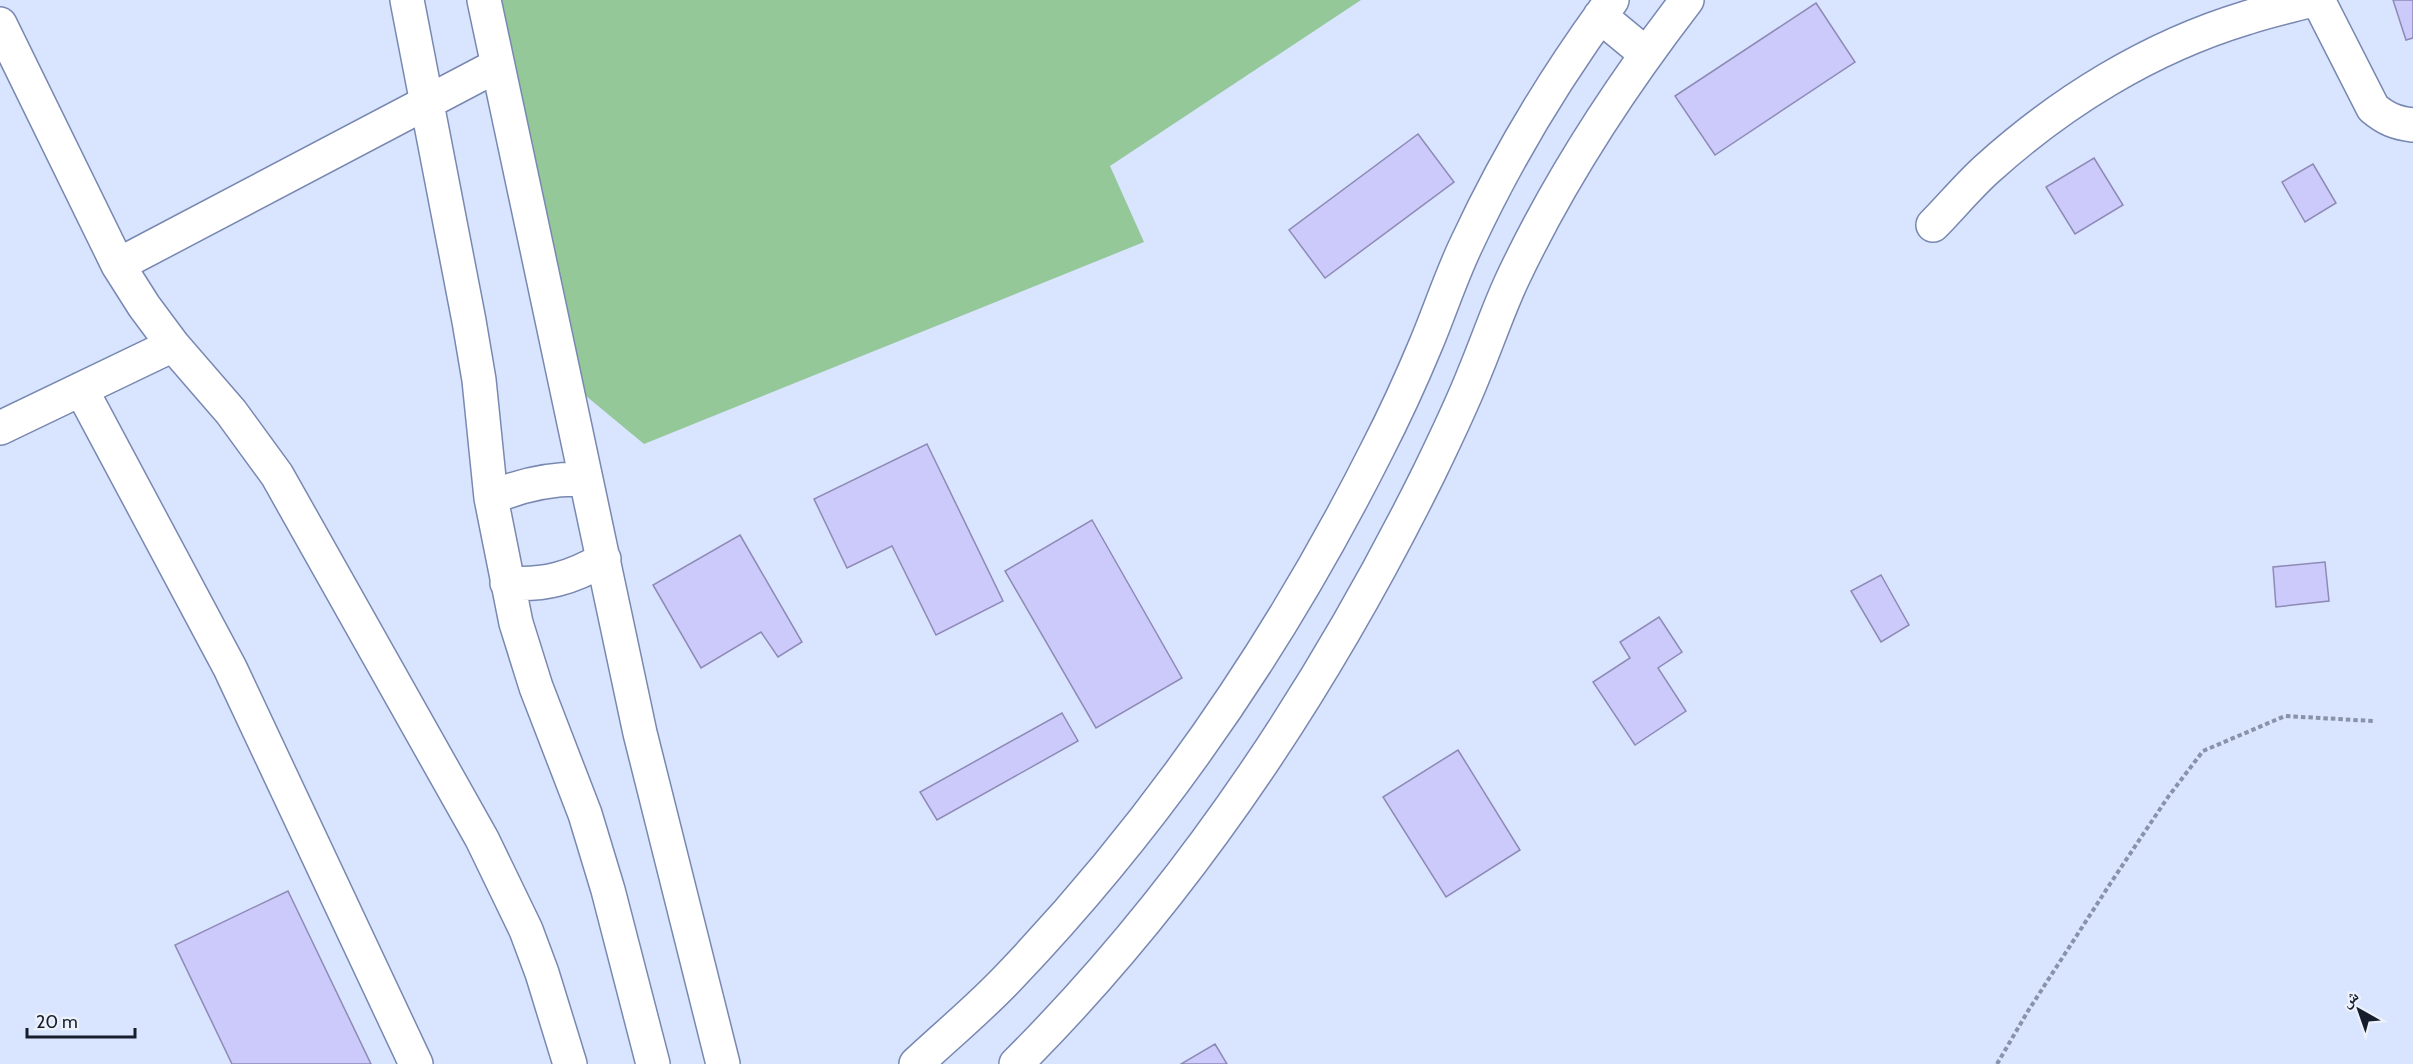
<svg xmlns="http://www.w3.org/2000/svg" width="2413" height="1064" font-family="Cabin,'Noto Naskh Arabic',sans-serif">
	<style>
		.green { fill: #94c899 }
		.building { fill: #ccc9fb; stroke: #8d8ab6; stroke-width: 1.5 }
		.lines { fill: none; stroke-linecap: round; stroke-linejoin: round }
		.minor-casing { stroke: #7888b1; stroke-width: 36 }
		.path { stroke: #8892a8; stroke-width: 4; stroke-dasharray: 4.5 3; stroke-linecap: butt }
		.minor { stroke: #fff; stroke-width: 33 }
	</style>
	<rect width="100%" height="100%" fill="#d9e4ff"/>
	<path class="green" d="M 484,0 L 1361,0 L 1110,166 L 1144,242 L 644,444 L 574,386 Z"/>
	<path class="building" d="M 2393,0 L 2413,0 L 2413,38 L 2406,40 Z
		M 1816,3 L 1855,62 L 1715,155 L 1675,96 Z
		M 1418,134 L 1454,182 L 1325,278 L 1289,230 Z
		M 2094,158 L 2123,205 L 2075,234 L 2046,187 Z
		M 2313,164 L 2336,203 L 2305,222 L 2282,182 Z
		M 927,444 L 1003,601 L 936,635 L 892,546 L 847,568 L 814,499 Z
		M 1092,520 L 1182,678 L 1096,728 L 1005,571 Z
		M 740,535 L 802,642 L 778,657 L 761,632 L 701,668 L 653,585 Z
		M 2325,562 L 2329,601 L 2276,607 L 2273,567 Z
		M 1881,575 L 1909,625 L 1881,642 L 1851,591 Z
		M 1659,617 L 1682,652 L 1658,668 L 1686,711 L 1635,745 L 1593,682 L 1630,658 L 1620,642 Z
		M 1062,713 L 1078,741 L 937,820 L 920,792 Z
		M 1458,750 L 1520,850 L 1446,897 L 1383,797 Z
		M 288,891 L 371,1064 L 232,1064 L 175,945 Z
		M 1215,1044 L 1227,1064 L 1181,1064 Z"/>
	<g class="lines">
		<g class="minor-casing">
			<path id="minor" d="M 407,0 L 469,321 L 479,380 L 491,498 L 516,623 L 536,687 L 585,814 L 608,890 L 653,1064
				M 484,0 L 640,733 L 723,1064
				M 2318,0 L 2373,108 C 2386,119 2396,123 2413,125
				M 1600,16 L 1646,54
				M 0,24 L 118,265 L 144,306 L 173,345 L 231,412 L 277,475 L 482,839 L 526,930 L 542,973 L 570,1064
				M 1933,225 C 1951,207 1968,186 1987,169 C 2061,102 2150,47 2246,18 C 2267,11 2290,6 2312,0
				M 118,265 L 498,65
				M 81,389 L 230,668 L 416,1064
				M 0,428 L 173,345
				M 491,498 C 522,484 551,478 586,479
				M 507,583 C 544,586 572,578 604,559
				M 916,1064 C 947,1035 981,1007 1010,976 C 1158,821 1281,641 1377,450 C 1395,415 1411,380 1426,344 C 1440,311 1451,276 1467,243 C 1507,157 1556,76 1612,0
				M 1016,1064 C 1187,893 1322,689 1429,473 C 1445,440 1461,407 1474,374 C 1487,343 1498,310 1512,280 C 1559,180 1620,87 1687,0"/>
		</g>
		<path class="path" d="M 1997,1064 L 2028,1011 L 2110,884 L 2168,797 L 2203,751 L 2285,716 L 2373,721"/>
		<use href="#minor" class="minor"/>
	</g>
	<g transform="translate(2359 1010) rotate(320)" stroke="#edf1fa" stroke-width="4.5" paint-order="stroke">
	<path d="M0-4.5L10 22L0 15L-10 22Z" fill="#161d2d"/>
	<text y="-9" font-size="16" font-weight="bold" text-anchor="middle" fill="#161d2d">ش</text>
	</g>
	<path d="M27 1028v9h108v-9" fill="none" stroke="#161d2d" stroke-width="3"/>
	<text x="36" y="1028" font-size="18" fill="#161d2d" stroke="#edf1fa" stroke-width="4.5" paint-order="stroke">20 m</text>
</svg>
